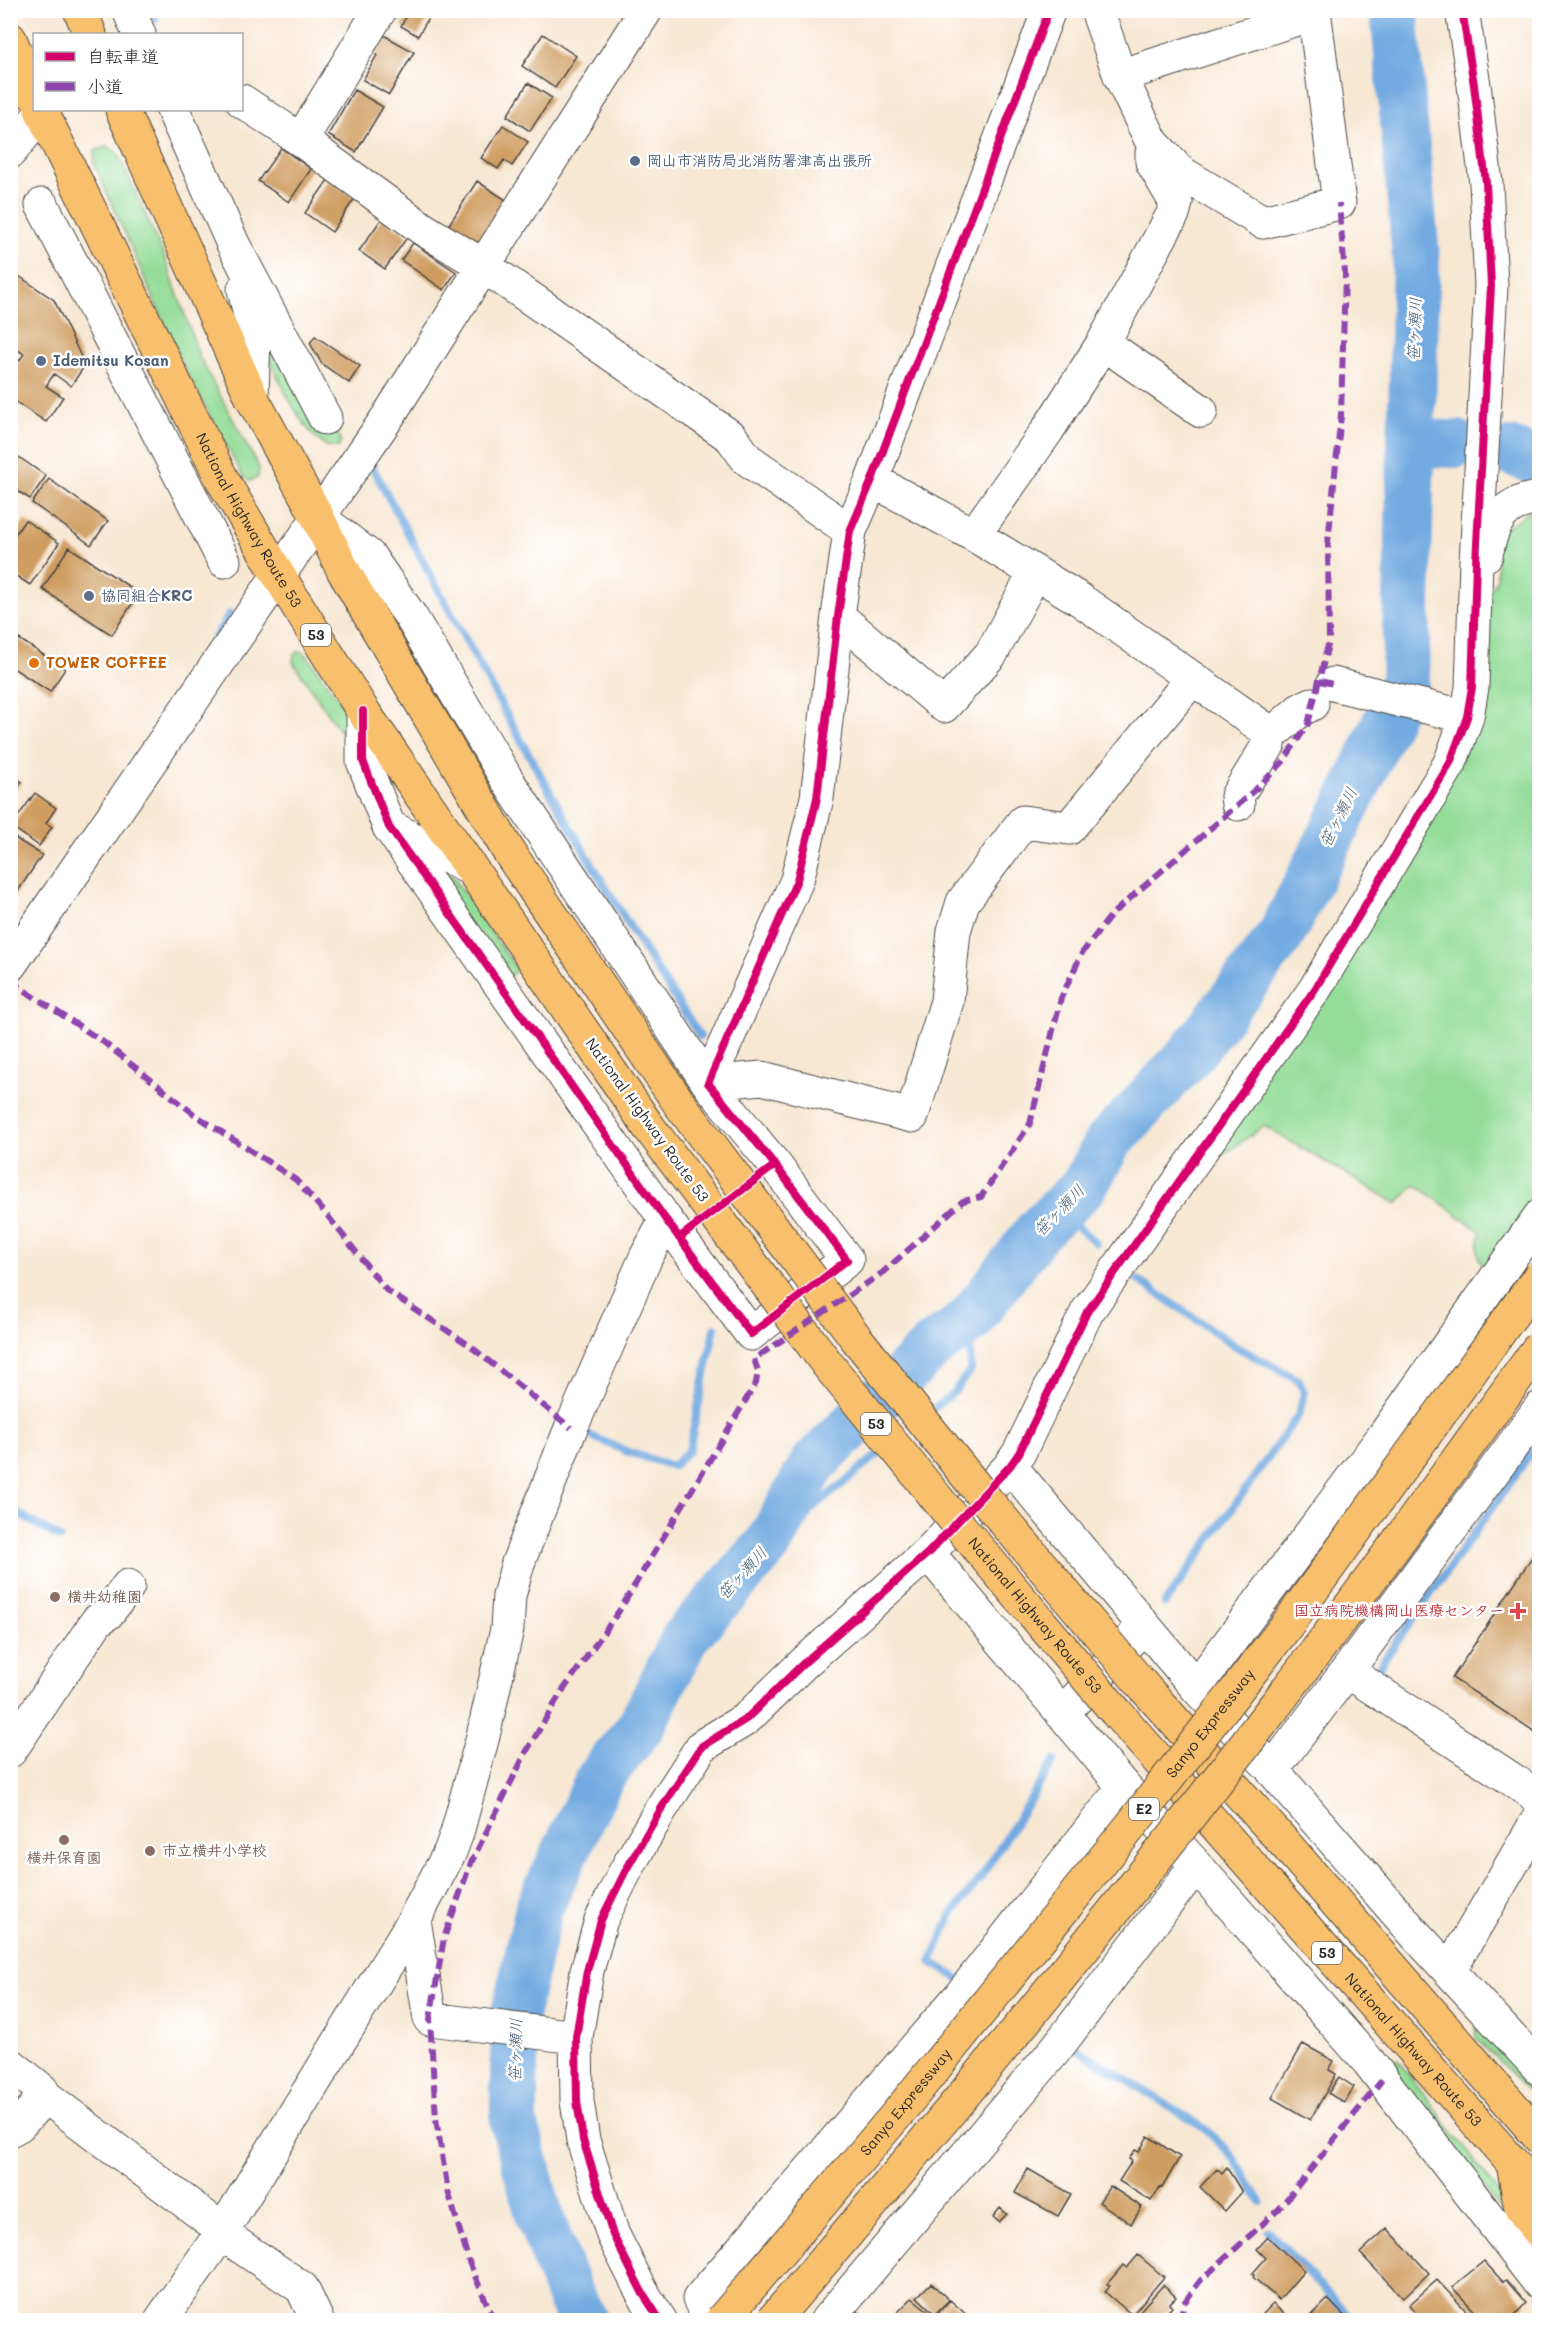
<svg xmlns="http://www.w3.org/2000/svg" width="1550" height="2331" font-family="Mali,'Klee One',sans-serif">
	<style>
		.green { fill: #94dd99; stroke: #608462; stroke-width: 1.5 }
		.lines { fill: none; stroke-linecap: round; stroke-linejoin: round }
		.stream { stroke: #72aae1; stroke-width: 8 }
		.river { stroke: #72aae1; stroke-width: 48 }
		.building { fill: #cf9d60 }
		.minor-casing { stroke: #4a4744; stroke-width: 35 }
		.highway-casing { stroke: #4a4744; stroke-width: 35 }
		.minor { stroke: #fff; stroke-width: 33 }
		.highway { stroke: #f8bf6c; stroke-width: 33 }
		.highway-bridge-casing { stroke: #4a4744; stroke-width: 35; stroke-linecap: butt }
		.highway-bridge { stroke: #f8bf6c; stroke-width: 33 }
		.quiet { stroke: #8e44ad; stroke-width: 6; stroke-dasharray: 12 6; stroke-linecap: butt }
		.cycleway-casing { stroke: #fff; stroke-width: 11 }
		.cycleway { stroke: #d6006c; stroke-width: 8 }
		.service-dot { fill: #5c6f8a; stroke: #fff; stroke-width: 2 }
		.food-dot { fill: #e8710a; stroke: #fff; stroke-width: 2 }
		.education-dot { fill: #8d6e63; stroke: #fff; stroke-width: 2 }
		.health-dot { fill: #e0444e; stroke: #fff; stroke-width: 2 }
		.labels { text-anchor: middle; stroke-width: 5; stroke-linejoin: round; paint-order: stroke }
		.shield { fill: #fff; stroke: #6b6b6b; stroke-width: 1.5 }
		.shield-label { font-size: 14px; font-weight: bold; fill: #2b2b2b }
		.service-label { font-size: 15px; font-weight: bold; fill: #4e5e75; stroke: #fff; text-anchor: start }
		.street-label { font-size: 15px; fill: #2b2b2b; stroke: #fff }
		.food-label { font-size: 15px; font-weight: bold; fill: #c56008; stroke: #fff; text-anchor: start }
		.education-label { font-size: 15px; font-weight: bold; fill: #785e54; stroke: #fff; text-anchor: start }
		.health-label { font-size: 15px; font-weight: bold; fill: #be3a42; stroke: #fff; text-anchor: end }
		.water-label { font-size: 16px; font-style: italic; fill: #475e74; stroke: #fff }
	</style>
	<rect width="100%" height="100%" fill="#fff"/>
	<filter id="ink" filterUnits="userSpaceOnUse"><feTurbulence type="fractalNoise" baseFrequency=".0167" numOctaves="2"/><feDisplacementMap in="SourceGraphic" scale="12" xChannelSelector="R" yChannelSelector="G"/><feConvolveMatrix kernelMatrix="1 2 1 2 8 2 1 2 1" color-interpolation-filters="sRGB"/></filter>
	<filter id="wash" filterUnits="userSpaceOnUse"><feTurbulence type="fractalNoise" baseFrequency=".008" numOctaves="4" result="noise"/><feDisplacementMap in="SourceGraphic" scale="24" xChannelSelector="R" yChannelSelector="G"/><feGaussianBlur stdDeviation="1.35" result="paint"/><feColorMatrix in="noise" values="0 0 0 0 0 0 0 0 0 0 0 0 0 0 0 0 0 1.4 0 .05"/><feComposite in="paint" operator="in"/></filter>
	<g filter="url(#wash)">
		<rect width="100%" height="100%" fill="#f7e7d3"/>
		<path class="green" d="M 108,146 L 118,154 L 164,256 L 200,358 L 259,468 L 258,477 L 250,481 L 244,478 L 186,371 L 94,164 L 95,151 Z
			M 274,345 L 332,423 L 341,440 L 339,447 C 335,447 329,447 325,445 C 302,433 278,376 266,353 Z
			M 1539,505 L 1539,1190 L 1486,1270 C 1475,1258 1477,1247 1481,1232 L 1415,1184 L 1397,1204 L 1264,1126 L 1190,1178 L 1463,756 L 1483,599 L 1497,579 L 1496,543 L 1498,533 Z
			M 299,651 L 306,654 L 347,711 L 351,733 L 343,736 L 293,662 L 294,655 Z
			M 416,852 L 449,871 L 517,970 L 503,981 Z
			M 1477,2019 L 1539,2088 L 1539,2100 L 1476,2039 Z
			M 1398,2060 L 1513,2211 L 1518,2232 L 1389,2068 Z"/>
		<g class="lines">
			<path class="stream" d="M 152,10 L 155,19
				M 370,463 C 475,657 577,853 700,1036
				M 206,652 L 230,614
				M 1059,1211 L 1096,1243
				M 1138,1280 L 1237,1347 L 1299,1380 L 1304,1393 L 1299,1414 L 1165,1603
				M 927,1414 L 954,1392 L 971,1369 L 968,1322
				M 582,1439 L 584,1433 L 628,1452 L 673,1466 L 689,1450 L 715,1327
				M 10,1509 L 60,1538
				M 767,1546 L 887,1447
				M 1384,1676 L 1376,1671 L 1540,1440
				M 961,1980 L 931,1962 L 952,1914 L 982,1876 L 1054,1761
				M 1077,2049 L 1204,2128 L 1231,2154 L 1261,2202
				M 1268,2231 L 1353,2320"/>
			<path class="river" d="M 1412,443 L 1457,444
				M 1510,451 L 1540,463
				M 584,2320 L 571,2299 L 540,2218 L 514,2123 L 514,2017 L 539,1908 L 601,1776 L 641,1726 L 686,1636 L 767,1546 L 814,1463 L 933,1346 L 968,1322 L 1038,1231 L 1084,1186 L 1109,1141 L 1191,1054 L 1281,935 L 1354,791 L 1405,681 L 1416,258 L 1394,10"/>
		</g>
		<g id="blocks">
			<path class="building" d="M 400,10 L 433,10 L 418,36 L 401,26 L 407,15 Z
				M 380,33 L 414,52 L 389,95 L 363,80 L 377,55 L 370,50 Z
				M 543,34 L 576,56 L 555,88 L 522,66 Z
				M 528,83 L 552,98 L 530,131 L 507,116 Z
				M 354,90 L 383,107 L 356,152 L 328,135 Z
				M 503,125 L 528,142 L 512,166 L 504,160 L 498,169 L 481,158 Z
				M 281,148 L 311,169 L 289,202 L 258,181 Z
				M 328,180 L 355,198 L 332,232 L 305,213 Z
				M 477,181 L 509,202 L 479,247 L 448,226 Z
				M 382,218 L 408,236 L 385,269 L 359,251 Z
				M 413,243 L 456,272 L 444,290 L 401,260 Z
				M 10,270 L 54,300 L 85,365 L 71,386 L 54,374 L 46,386 L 63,397 L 46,422 L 10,398 L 10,361 L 16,365 L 24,354 L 10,345 Z
				M 315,336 L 360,366 L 349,383 L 322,364 L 310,343 Z
				M 10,451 L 46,476 L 30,499 L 10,486 Z
				M 49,479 L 108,521 L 91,545 L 32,503 Z
				M 25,520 L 59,543 L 30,585 L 10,572 L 10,542 Z
				M 69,547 L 139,593 L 112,635 L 42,589 Z
				M 10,633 L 65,669 L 50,692 L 10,666 Z
				M 10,774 L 22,782 L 10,798 Z
				M 35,793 L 56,808 L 46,823 L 52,827 L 39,846 L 11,826 Z
				M 10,835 L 42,855 L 12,900 L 10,899 Z
				M 1540,1545 L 1540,1735 L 1452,1678 Z
				M 1303,2044 L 1334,2061 L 1329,2070 L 1336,2074 L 1310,2120 L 1272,2098 Z
				M 1339,2077 L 1354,2087 L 1344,2103 L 1328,2093 Z
				M 1148,2136 L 1180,2157 L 1162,2188 L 1160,2187 L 1151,2201 L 1119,2181 L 1132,2161 L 1129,2159 L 1135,2150 L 1139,2152 Z
				M 1227,2168 L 1242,2192 L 1225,2211 L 1200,2187 L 1217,2169 L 1222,2174 Z
				M 1028,2169 L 1071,2194 L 1058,2216 L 1015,2193 Z
				M 1110,2186 L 1142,2207 L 1131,2224 L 1099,2202 Z
				M 1000,2208 L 1007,2214 L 999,2222 L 993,2217 Z
				M 1387,2228 L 1429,2273 L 1403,2298 L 1360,2253 Z
				M 1268,2237 L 1304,2271 L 1279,2300 L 1253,2277 L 1254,2275 L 1252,2274 L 1266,2258 L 1257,2249 Z
				M 1138,2255 L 1164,2277 L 1132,2315 L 1105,2292 L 1110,2286 L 1107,2284 L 1123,2265 L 1127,2268 Z
				M 1484,2261 L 1503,2282 L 1506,2280 L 1526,2303 L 1510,2320 L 1483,2320 L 1452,2287 Z
				M 1437,2280 L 1475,2320 L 1423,2320 L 1409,2305 Z
				M 931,2283 L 949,2300 L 935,2314 L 917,2297 Z
				M 1163,2285 L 1176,2297 L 1169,2304 L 1172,2307 L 1160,2320 L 1132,2320 Z
				M 912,2298 L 938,2319 L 936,2320 L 890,2320 Z
				M 1328,2299 L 1348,2320 L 1307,2320 Z
				M 950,2300 L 969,2317 L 966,2320 L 943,2320 L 937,2314 Z
				M 1273,2304 L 1291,2320 L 1257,2320 Z
				M 857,2311 L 868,2320 L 851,2320 L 850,2319 Z"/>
		</g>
	</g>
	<g filter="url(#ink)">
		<use href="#blocks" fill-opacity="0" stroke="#4a4744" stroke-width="1.5"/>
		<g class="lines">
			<g class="minor-casing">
				<path id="minor" d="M 129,10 L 139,34
					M 1097,10 L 1120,76 L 1152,142 L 1180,172 L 1263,222 L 1339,203 L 1314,10
					M 1120,76 L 1315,13
					M 242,101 L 301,140 L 423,229 L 484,266 L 731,437 L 747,459 L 850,531
					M 173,110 L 233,244 L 325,418
					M 301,140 L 380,10
					M 10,152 L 44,110
					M 42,205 L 224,561
					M 244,289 L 254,333 L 252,398
					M 1103,343 L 1201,411
					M 872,480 L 974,535 L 1079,599 L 1272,734 L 1300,710 L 1312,704
					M 317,516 L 369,556 L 411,617 L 509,783 L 708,1083 L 762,1078 L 912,1116 L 947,1001 L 954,931 L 963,902 L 1023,822 L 1069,828 L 1192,679
					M 974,535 L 1047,431 L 1103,343 L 1173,214 L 1176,203 L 1152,162 L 1152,153
					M 1486,555 C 1493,521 1502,502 1540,498
					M 838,616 L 944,706 L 991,654 L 1035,573
					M 1333,684 L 1467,717
					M 363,711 L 363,761 L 389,827 L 666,1220 L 751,1334 L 847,1260 L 775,1165 L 708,1083 L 797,880 L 817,798 L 838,616 L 850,531 L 872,480 L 1049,10
					M 1238,804 L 1237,796 L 1269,744 L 1272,734
					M 394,829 L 469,868
					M 10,965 L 387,418 L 646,10
					M 1540,1408 L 1347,1671 L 1272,1770 L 1415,1934 L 1540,2069
					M 1010,1466 L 1196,1687
					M 928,1553 L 1124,1787 L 1196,1865 L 1368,2061 L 1540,2284
					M 1347,1671 L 1531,1792 L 1540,1801
					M 1062,1714 L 1136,1634
					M 10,1751 L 97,1621 L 108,1613 L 128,1586
					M 1267,1764 L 1196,1687 L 1383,1437 L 1540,1216
					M 414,1920 L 430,2019 L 576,2037
					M 1449,1971 L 1540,1816
					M 10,2064 L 42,2090 L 45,2096 L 212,2222 L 231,2240 L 302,2288 L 317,2320
					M 10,2130 L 19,2125 L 45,2096
					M 161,2320 L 222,2232 L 414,1920 L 450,1852 L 457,1833 L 483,1736 L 507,1629 L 509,1596 L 518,1563 L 571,1428 L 646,1257 L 666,1220
					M 660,2320 L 642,2292 L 613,2235 L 583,2140 L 577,2101 L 576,2037 L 587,1971 L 601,1920 L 626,1870 L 661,1809 L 702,1746 L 746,1719 L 805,1662 L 928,1553 L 1010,1466 L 1019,1453 L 1087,1312 L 1315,989 L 1450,763 L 1467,717 L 1472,687 L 1476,562 L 1491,286 L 1486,183 L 1474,85 L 1462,10
					M 710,2320 L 699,2299 L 960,1996 L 1124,1787
					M 827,2320 L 1056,2049 L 1196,1865"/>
			</g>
			<g class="highway-casing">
				<g id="highway">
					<path d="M 80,10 L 90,34"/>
					<path d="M 10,39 L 34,95"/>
					<path id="s1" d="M 41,110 L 223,481 L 279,576 L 363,711 L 648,1126"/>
					<path d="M 122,110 L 252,398 L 317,516 L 343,570 L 509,852 L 679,1103"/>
					<path d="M 1143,1686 L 1287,1846 L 1540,2138"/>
					<path id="s2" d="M 1116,1712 L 1540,2194"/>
					<path d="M 1513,2164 L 1521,2208 L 1540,2233"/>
				</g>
			</g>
			<use href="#minor" class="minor"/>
			<use href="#highway" class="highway"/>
			<g class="highway-bridge-casing">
				<g id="highway-bridge">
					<path d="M 679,1103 L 856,1338 L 987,1501 L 1143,1686"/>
					<path id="s3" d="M 648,1126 L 828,1365 L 962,1529 L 1116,1712"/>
					<path id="s4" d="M 722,2320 L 898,2113 L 1130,1827 L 1284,1629 L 1540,1276"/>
					<path d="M 773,2320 C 960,2103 1142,1882 1315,1653 C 1392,1552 1465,1449 1540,1346"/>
				</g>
			</g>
			<use href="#highway-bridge" class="highway-bridge"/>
			<path class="quiet" d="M 1320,681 L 1333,684
				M 10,981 L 102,1041 L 194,1114 L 296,1180 L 327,1215 L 386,1290 L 469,1345 L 571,1428
				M 494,2320 L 469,2262 L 448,2191 L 436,2119 L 430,2019 L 444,1938 L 470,1865 L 525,1754 L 559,1696 L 621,1608 L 756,1383 L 758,1371 L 754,1359 L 882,1273 L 963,1201 L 981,1197 L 1030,1124 L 1061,998 L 1082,953 L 1112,914 L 1257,788 L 1283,762 L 1308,724 L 1329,641 L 1328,542 L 1341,415 L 1345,274 L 1339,203
				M 1180,2320 L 1184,2303 L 1200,2281 L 1279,2209 L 1382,2080"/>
			<g class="cycleway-casing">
				<path id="cycleway" d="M 363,711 L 363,761 L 389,827 L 666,1220 L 751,1334 L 847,1260 L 775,1165 L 708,1083 L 797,880 L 817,798 L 838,616 L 850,531 L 872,480 L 1049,10
					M 679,1238 L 775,1165
					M 660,2320 L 642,2292 L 613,2235 L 583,2140 L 577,2101 L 576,2037 L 587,1971 L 601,1920 L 626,1870 L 661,1809 L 702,1746 L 746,1719 L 805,1662 L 928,1553 L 1010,1466 L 1019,1453 L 1087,1312 L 1315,989 L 1450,763 L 1467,717 L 1472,687 L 1476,562 L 1491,286 L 1486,183 L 1474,85 L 1462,10"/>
			</g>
			<use href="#cycleway" class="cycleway"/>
		</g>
	</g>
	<g class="service-dot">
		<circle cx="635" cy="161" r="6"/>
		<circle cx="41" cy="361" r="6"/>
		<circle cx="89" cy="596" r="6"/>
	</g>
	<circle class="food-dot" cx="34" cy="663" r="6"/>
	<g class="education-dot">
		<circle cx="55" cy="1597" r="6"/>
		<circle cx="64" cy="1840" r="6"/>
		<circle cx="150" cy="1851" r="6"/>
	</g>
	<path class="health-dot" d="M1515 1602h6v6h6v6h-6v6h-6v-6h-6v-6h6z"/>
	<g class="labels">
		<g class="shield">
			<rect x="301" y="624" width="30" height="22" rx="4.5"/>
			<rect x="861" y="1413" width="30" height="22" rx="4.5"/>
			<rect x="1129" y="1798" width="30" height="22" rx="4.5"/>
			<rect x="1312" y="1942" width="30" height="22" rx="4.5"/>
		</g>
		<g class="shield-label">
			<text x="316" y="640">53</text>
			<text x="876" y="1429">53</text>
			<text x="1144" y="1814">E2</text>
			<text x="1327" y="1958">53</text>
		</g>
		<g class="service-label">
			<text x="647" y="166">岡山市消防局北消防署津高出張所</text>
			<text x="53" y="366">Idemitsu Kosan</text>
			<text x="101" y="601">協同組合KRC</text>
		</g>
		<g class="street-label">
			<text dy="5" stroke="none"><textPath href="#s1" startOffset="460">National Highway Route 53</textPath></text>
			<text transform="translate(647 1120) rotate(54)" y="5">National Highway Route 53</text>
			<text dy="5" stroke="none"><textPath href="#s3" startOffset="624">National Highway Route 53</textPath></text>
			<text dy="5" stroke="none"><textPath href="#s4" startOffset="771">Sanyo Expressway</textPath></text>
			<text dy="5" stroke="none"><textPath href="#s2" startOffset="450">National Highway Route 53</textPath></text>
			<text dy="5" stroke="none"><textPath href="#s4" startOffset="285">Sanyo Expressway</textPath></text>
		</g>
		<g class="food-label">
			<text x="46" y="668">TOWER COFFEE</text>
		</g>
		<g class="education-label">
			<text x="67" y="1602">横井幼稚園</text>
			<text x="162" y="1856">市立横井小学校</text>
			<text x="64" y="1863" text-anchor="middle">横井保育園</text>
		</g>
		<g class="health-label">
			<text x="1504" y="1616">国立病院機構岡山医療センター</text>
		</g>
		<g class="water-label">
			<text transform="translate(1414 329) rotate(-88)" y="6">笹ヶ瀬川</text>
			<text transform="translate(1338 817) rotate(-64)" y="6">笹ヶ瀬川</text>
			<text transform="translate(1059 1210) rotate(-46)" y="6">笹ヶ瀬川</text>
			<text transform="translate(742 1573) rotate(-48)" y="6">笹ヶ瀬川</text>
			<text transform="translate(515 2050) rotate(-89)" y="6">笹ヶ瀬川</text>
		</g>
	</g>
	<rect width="1550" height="2331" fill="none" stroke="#fff" stroke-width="36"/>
	<rect x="33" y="33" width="210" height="78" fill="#ffffff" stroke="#aaaaaa" stroke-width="1.5"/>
	<rect x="45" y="52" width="30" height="9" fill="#d6006c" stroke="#aaaaaa" stroke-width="1.5"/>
	<text x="87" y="63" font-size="18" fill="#2b2b2b">自転車道</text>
	<rect x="45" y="82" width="30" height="9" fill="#8e44ad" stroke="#aaaaaa" stroke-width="1.5"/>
	<text x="87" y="93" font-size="18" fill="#2b2b2b">小道</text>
</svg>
